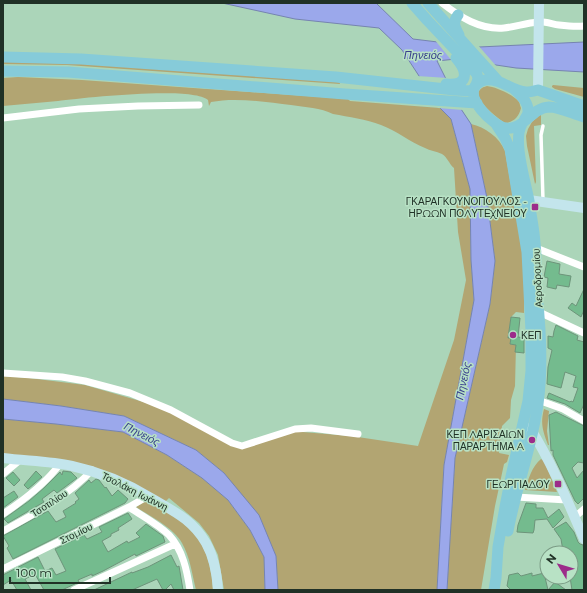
<svg xmlns="http://www.w3.org/2000/svg" width="587" height="593" font-family="Montserrat,sans-serif">
	<style>
		.green { fill: #b2a572 }
		.water { fill: #9ba8eb; stroke: #7684b0 }
		.pier { fill: #abd5b9 }
		.building { fill: #74bb8e; stroke: #6d947a }
		.lines { fill: none; stroke-linecap: round; stroke-linejoin: round }
		.lane { stroke: #fff; stroke-width: 3.5 }
		.street { stroke: #fff; stroke-width: 7 }
		.secondary { stroke: #c3e5ec; stroke-width: 10 }
		.primary { stroke: #86cbd9; stroke-width: 11 }
		.poi-dot { fill: #9c2c8a; stroke: #b8e2c5; stroke-width: 1.5 }
		.labels { text-anchor: middle; stroke-width: 3; stroke-linejoin: round; paint-order: stroke }
		.poi-label { font-size: 10px; fill: #203126; stroke: #b8e2c5; text-anchor: end }
		.street-label { font-size: 10px; fill: #203126; stroke: #b8e2c5 }
		.water-label { font-size: 11px; font-style: italic; fill: #383f8d; stroke: #b8e2c5 }
	</style>
	<rect width="100%" height="100%" fill="#abd5b9"/>
	<path class="green" d="M 3,60 L 42,60 L 339,81 L 340,84 L 67,65 L 3,64 Z
		M 18,77 L 82,80 L 348,99 L 350,101 L 440,108 L 451,119 L 470,189 L 471,260 L 474,300 L 444,465 L 437,590 L 278,590 L 276,556 L 224,473 L 196,450 L 124,416 L 61,406 L 3,399 L 3,376 L 29,378 L 85,385 L 171,410 L 241,446 L 290,431 L 351,436 L 418,446 L 454,340 L 466,280 L 458,232 L 454,168 C 449,164 448,158 442,154 C 436,151 430,151 425,148 C 410,142 397,131 381,125 C 366,119 349,117 333,114 C 321,108 305,107 291,105 C 267,102 235,97 211,102 L 209,106 L 208,100 C 191,86 84,98 58,101 C 40,103 21,104 3,106 L 3,78 Z
		M 553,85 L 584,88 L 584,97 L 555,89 L 552,87 L 552,86 Z
		M 487,86 C 496,87 514,95 519,102 C 520,104 520,106 521,108 C 519,117 514,122 505,123 C 497,118 463,92 487,86 Z
		M 541,114 L 541,125 L 534,126 L 536,182 L 535,184 L 527,146 L 526,136 L 528,129 L 532,122 Z
		M 471,124 C 485,127 499,137 505,151 L 522,249 L 524,275 L 524,313 L 516,312 L 511,317 L 508,338 L 511,338 L 510,344 L 516,345 L 515,386 L 511,400 L 510,418 L 502,426 L 499,453 L 509,455 L 507,462 L 504,464 L 495,506 L 481,590 L 447,590 L 455,458 L 490,304 L 495,261 L 487,198 Z
		M 544,409 L 549,411 L 547,431 L 549,445 L 548,445 C 543,431 540,424 544,409 Z
		M 3,419 L 56,424 L 123,432 L 167,455 L 202,478 L 228,500 L 250,530 L 264,557 L 265,590 L 224,590 L 218,555 L 209,536 L 199,523 L 169,498 L 165,502 L 136,485 L 3,455 Z
		M 541,459 L 544,461 L 557,492 L 525,490 C 528,480 532,466 541,459 Z
		M 146,501 L 148,501 C 167,511 189,524 201,543 C 209,557 212,574 213,590 L 196,590 C 192,574 190,557 182,543 C 174,528 150,516 136,507 Z"/>
	<path class="water" d="M 222,3 L 376,3 L 413,39 L 479,47 L 584,42 L 584,72 L 516,68 L 456,59 L 437,61 L 461,109 L 471,124 L 487,198 L 495,261 L 490,304 L 455,458 L 447,590 L 437,590 L 444,465 L 474,300 L 471,260 L 470,189 L 451,119 L 440,108 L 402,50 L 379,28 L 295,19 Z
		M 3,399 L 61,406 L 124,416 L 196,450 L 224,473 L 259,515 L 276,556 L 278,590 L 265,590 L 264,557 L 250,530 L 228,500 L 202,478 L 167,455 L 123,432 L 56,424 L 3,419 Z"/>
	<path class="pier" d="M 434,39 L 477,44 L 497,67 L 452,61 Z
		M 417,76 L 448,78 L 463,110 L 438,108 Z"/>
	<path class="building" d="M 547,261 L 560,264 L 559,274 L 571,276 L 569,287 L 557,285 L 556,289 L 547,287 L 548,278 L 544,277 Z
		M 584,289 L 584,310 L 581,317 L 568,308 L 572,303 L 576,306 Z
		M 511,317 L 520,318 L 518,337 L 524,338 L 524,353 L 515,352 L 516,345 L 510,344 L 511,338 L 508,338 Z
		M 556,325 L 578,336 L 577,340 L 584,342 L 584,404 L 580,413 L 565,404 L 547,398 L 549,393 L 570,402 L 571,401 L 573,402 L 578,388 L 573,387 L 576,376 L 565,372 L 561,388 L 547,384 L 548,367 L 552,350 L 548,348 L 548,336 L 553,337 L 554,331 Z
		M 556,412 L 584,426 L 584,463 L 578,462 L 572,468 L 577,478 L 584,470 L 584,498 L 578,504 L 575,501 L 553,455 L 553,450 L 551,451 L 549,415 Z
		M 36,471 L 42,477 L 28,489 L 24,485 Z
		M 63,471 L 71,472 L 77,478 L 57,493 L 54,490 L 42,499 L 44,502 L 8,523 L 4,519 L 29,501 L 44,488 L 60,472 L 62,475 Z
		M 13,472 L 20,480 L 14,486 L 6,478 Z
		M 96,479 L 99,480 L 105,488 L 106,487 L 112,496 L 118,490 L 128,499 L 125,503 L 13,559 L 7,548 L 9,546 L 3,536 L 48,511 L 56,522 L 66,517 L 63,511 L 76,503 L 75,502 L 79,499 L 75,493 L 89,480 L 91,483 Z
		M 14,491 L 18,497 L 3,508 L 3,498 Z
		M 526,503 L 536,504 L 536,508 L 543,508 L 548,518 L 559,509 L 564,517 L 553,528 L 547,519 L 535,520 L 534,530 L 533,533 L 517,532 L 518,525 Z
		M 128,513 L 132,519 L 118,528 L 119,530 L 111,534 L 111,536 L 102,541 L 108,552 L 127,541 L 128,543 L 140,537 L 136,533 L 146,524 L 163,536 L 165,542 L 136,556 L 135,554 L 103,571 L 92,576 L 92,574 L 78,580 L 79,582 L 62,590 L 44,590 L 35,574 L 25,579 L 31,590 L 17,590 L 11,580 L 3,585 L 3,575 L 38,557 L 45,571 L 52,568 L 56,575 L 66,571 L 55,549 L 84,535 L 87,539 L 102,532 L 99,527 Z
		M 566,522 L 574,532 L 578,542 L 580,544 L 583,545 L 584,551 L 584,590 L 572,590 L 570,577 L 573,577 L 571,566 L 571,553 L 565,553 L 563,551 L 561,539 L 554,529 Z
		M 171,555 L 177,567 L 179,566 L 183,590 L 174,590 L 171,584 L 165,590 L 163,590 L 157,579 L 132,590 L 94,590 L 132,572 L 132,573 L 148,567 Z
		M 518,573 L 521,576 L 532,573 L 532,576 L 544,573 L 548,590 L 511,590 L 507,586 L 509,575 Z
		M 555,582 L 566,590 L 548,590 Z"/>
	<g class="lines">
		<path class="lane" d="M 543,200 L 541,135 L 543,126"/>
		<path class="street" d="M 442,3 C 460,17 480,30 504,28 C 515,27 526,23 538,22 C 544,21 552,24 559,25 C 567,26 576,27 584,26
			M 3,118 L 79,109 L 138,106 L 199,105
			M 536,248 L 584,267
			M 539,312 L 584,333
			M 3,373 L 62,377 L 85,381 L 130,393 L 171,410 L 232,443 L 242,446 L 295,429 L 311,428 L 358,434
			M 538,400 L 563,409 L 584,421
			M 3,474 L 20,460
			M 516,497 L 567,500
			M 129,507 C 142,516 158,524 169,535 C 183,550 187,571 190,590
			M 3,514 C 24,500 45,484 60,464
			M 575,517 L 584,509
			M 3,531 C 31,516 71,494 92,470
			M 3,569 L 129,507 L 148,496
			M 74,590 L 175,544"/>
		<path class="secondary" d="M 538,90 L 539,3
			M 529,200 L 584,208
			M 530,428 C 552,463 568,502 584,539
			M 3,458 C 26,461 50,461 72,466 C 100,472 126,483 151,498 C 173,511 192,519 206,543 C 214,557 217,574 218,590"/>
		<path class="primary" d="M 412,3 L 427,20 L 461,56 L 477,74 L 478,79 L 476,85
			M 428,3 L 498,81
			M 458,15 C 452,23 455,27 459,35
			M 3,57 L 81,59 L 336,77 L 455,90 L 473,91
			M 3,71 L 68,72 L 345,94 L 477,103
			M 446,84 C 469,86 468,72 456,58
			M 514,89 C 520,94 529,103 528,112 C 528,115 525,118 524,121
			M 584,106 L 538,90 C 534,91 530,92 526,92 C 512,91 500,78 486,80 C 482,80 480,82 477,84 C 463,97 493,126 506,128 C 523,131 531,108 549,107 C 560,107 573,114 584,117
			M 508,531 C 516,488 532,447 538,404 C 543,368 541,331 537,295 C 536,278 537,260 535,243 C 534,229 531,215 529,201 C 526,183 512,140 522,124
			M 494,590 L 496,578 L 498,547 L 505,507 L 510,481 L 528,401 L 531,371 L 531,331 L 527,252 L 510,149 L 505,138 L 496,124"/>
	</g>
	<g class="poi-dot">
		<rect x="531" y="203" width="8" height="8" rx="2"/>
		<circle cx="513" cy="335" r="4"/>
		<circle cx="532" cy="440" r="4"/>
		<rect x="554" y="480" width="8" height="8" rx="2"/>
	</g>
	<g class="labels">
		<g class="poi-label">
			<text x="527" y="205">ΓΚΑΡΑΓΚΟΥΝΟΠΟΥΛΟΣ -<tspan x="527" dy="12">ΗΡΩΩΝ ΠΟΛΥΤΕΧΝΕΙΟΥ</tspan></text>
			<text x="521" y="339" text-anchor="start">ΚΕΠ</text>
			<text x="524" y="438">ΚΕΠ ΛΑΡΙΣΑΙΩΝ<tspan x="524" dy="12">ΠΑΡΑΡΤΗΜΑ A</tspan></text>
			<text x="550" y="488">ΓΕΩΡΓΙΑΔΟΥ</text>
		</g>
		<g class="street-label">
			<text transform="translate(537 278) rotate(-93)" y="4">Αεροδρομίου</text>
			<text transform="translate(135 491) rotate(27)" y="4">Τσολάκη Ιωάννη</text>
			<text transform="translate(49 503) rotate(-33)" y="4">Τσοτιλίου</text>
			<text transform="translate(76 533) rotate(-26)" y="4">Στομίου</text>
		</g>
		<g class="water-label">
			<text x="423" y="59">Πηνειός</text>
			<text transform="translate(463 381) rotate(-78)" y="4">Πηνειός</text>
			<text transform="translate(142 434) rotate(27)" y="4">Πηνειός</text>
		</g>
	</g>
	<rect width="587" height="593" fill="none" stroke="#203126" stroke-width="8"/>
	<g transform="translate(559 565) rotate(308)"><circle r="19" fill="#b8e2c5" stroke="#7b9b85"/>
	<path d="M0-3L7 15L0 10L-7 15Z" fill="#9c2c8a"/>
	<text y="-6" font-size="11" font-weight="bold" text-anchor="middle" fill="#203126">N</text>
	</g>
	<path d="M10 577v6h100v-6" fill="none" stroke="#203126" stroke-width="2"/>
	<text x="16" y="577" font-size="12" fill="#203126" stroke="#b8e2c5" stroke-width="3" paint-order="stroke">100 m</text>
</svg>
